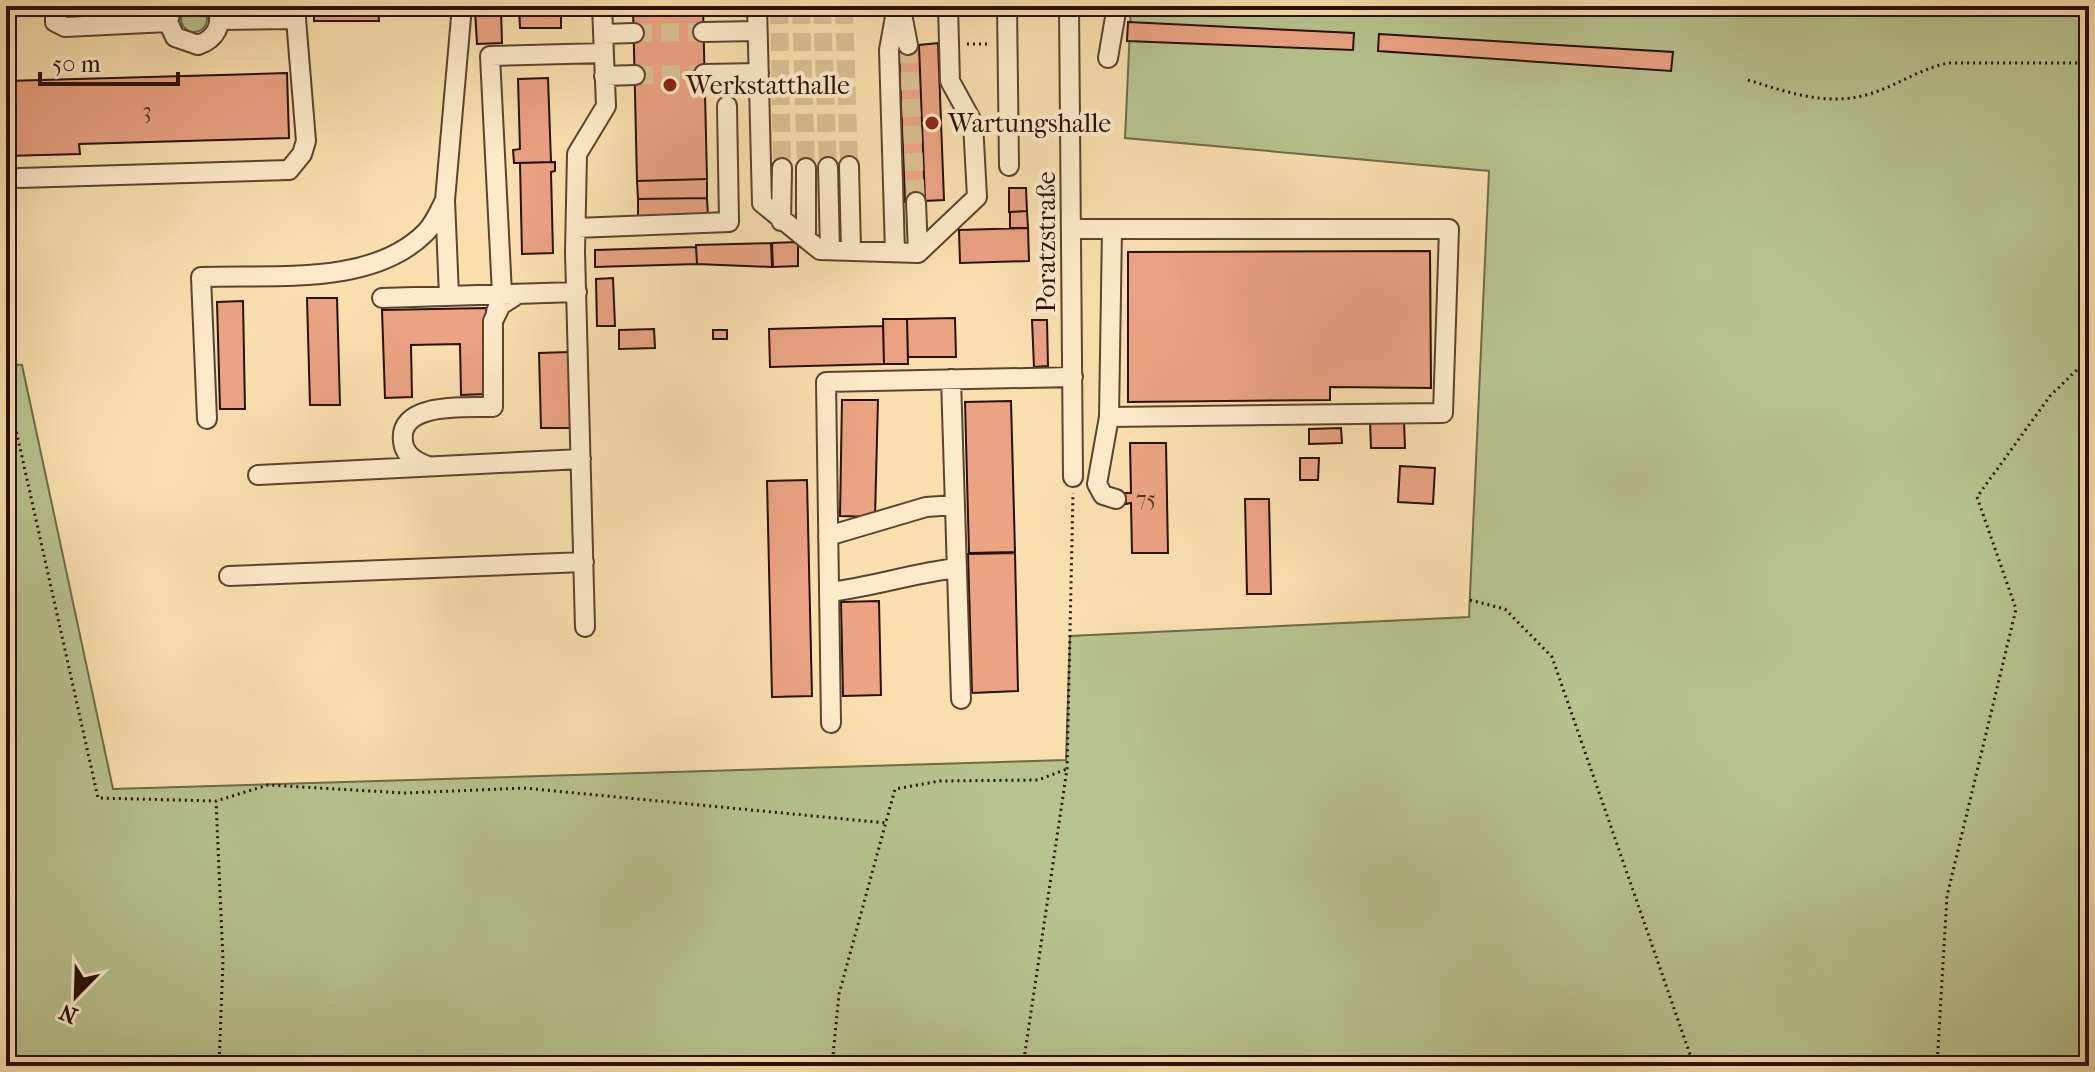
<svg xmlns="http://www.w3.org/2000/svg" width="2095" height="1072" font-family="'IM FELL French Canon',serif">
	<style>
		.green { fill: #b7c38f; stroke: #6f694a; stroke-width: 2 }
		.building { fill: #eba382; stroke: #270f04; stroke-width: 2 }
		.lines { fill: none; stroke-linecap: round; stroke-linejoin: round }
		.minor-tunnel { stroke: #dac094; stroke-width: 18; stroke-dasharray: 18 9; stroke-linecap: butt }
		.minor-casing { stroke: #5c432e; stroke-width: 22 }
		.path { stroke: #270f04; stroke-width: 3; stroke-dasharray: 2 4; stroke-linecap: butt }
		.minor { stroke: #fceaca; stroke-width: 18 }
		.poi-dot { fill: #8f2418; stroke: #fceaca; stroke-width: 3 }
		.labels { text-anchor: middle; stroke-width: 8; stroke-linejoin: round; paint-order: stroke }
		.number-label { font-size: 22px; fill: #583424 }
		.poi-label { font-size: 26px; fill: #270f04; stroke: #fceaca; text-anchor: start }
		.street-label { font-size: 26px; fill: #270f04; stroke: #fceaca }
	</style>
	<rect width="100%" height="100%" fill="#fadfae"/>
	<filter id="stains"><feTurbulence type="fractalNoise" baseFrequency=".0025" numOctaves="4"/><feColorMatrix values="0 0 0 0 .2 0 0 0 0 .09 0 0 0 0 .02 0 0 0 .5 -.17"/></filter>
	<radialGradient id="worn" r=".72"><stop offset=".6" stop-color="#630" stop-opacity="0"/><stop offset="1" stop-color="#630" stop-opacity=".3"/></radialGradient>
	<path class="green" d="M181 19a13 13 0 1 1 26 0a13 13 0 1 1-26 0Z
		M 1131,6 L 2089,6 L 2089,1066 L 31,1066 L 6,1052 L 6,364 L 22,365 L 113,789 L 1066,760 L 1070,636 L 1469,617 L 1489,171 L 1125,138 Z"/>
	<path class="building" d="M 314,6 L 378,6 L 379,21 L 314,21 Z
		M 519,6 L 561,6 L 561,28 L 520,28 Z
		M 633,6 L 703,6 L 707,179 L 637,181 Z
		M 501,9 L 502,43 L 477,44 L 475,10 Z
		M 1128,22 L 1354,33 L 1353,50 L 1127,41 Z
		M 1379,34 L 1673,52 L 1671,71 L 1378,51 Z
		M 938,43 L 944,200 L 925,201 L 919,45 Z
		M 919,45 L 925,201 L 905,202 L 899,46 Z
		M 287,73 L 289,138 L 79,144 L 80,154 L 6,156 L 6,81 Z
		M 548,78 L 551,162 L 514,163 L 513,150 L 520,149 L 518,79 Z
		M 555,162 L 555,171 L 551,172 L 553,253 L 522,254 L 520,163 Z
		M 707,179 L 707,198 L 638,199 L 637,181 Z
		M 1009,188 L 1026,188 L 1027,211 L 1009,212 Z
		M 707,198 L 708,216 L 638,217 L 638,199 Z
		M 1027,211 L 1028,228 L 1010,228 L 1010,212 Z
		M 1028,228 L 1029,261 L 960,263 L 959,230 Z
		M 798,242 L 798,266 L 773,267 L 772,243 Z
		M 771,243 L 772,267 L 697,264 L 696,245 Z
		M 696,247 L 697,264 L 595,267 L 595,250 Z
		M 1430,251 L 1431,388 L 1330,387 L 1330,400 L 1128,402 L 1128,252 Z
		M 613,278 L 615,326 L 597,326 L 596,279 Z
		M 307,298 L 337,298 L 340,405 L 310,405 Z
		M 243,301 L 245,409 L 220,409 L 217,302 Z
		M 486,308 L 488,394 L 461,395 L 460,344 L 411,345 L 412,397 L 385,398 L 382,310 Z
		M 955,318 L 956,357 L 908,357 L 907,319 Z
		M 883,319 L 907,319 L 908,364 L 884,364 Z
		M 1032,320 L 1047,320 L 1048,366 L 1034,367 Z
		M 883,326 L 884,364 L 770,367 L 769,329 Z
		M 654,329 L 655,348 L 619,349 L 619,330 Z
		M 713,330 L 727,330 L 727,339 L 713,339 Z
		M 569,352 L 571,428 L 541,428 L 539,353 Z
		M 842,400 L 878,400 L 875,517 L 840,516 Z
		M 1011,401 L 1015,552 L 969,553 L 965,402 Z
		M 1370,421 L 1404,421 L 1405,448 L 1371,448 Z
		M 1341,428 L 1342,443 L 1309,444 L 1309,429 Z
		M 1130,443 L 1166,443 L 1168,553 L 1132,553 L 1131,503 L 1126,504 L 1125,493 L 1131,493 Z
		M 1300,458 L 1319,458 L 1318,480 L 1300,480 Z
		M 1400,466 L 1435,468 L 1433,504 L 1398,502 Z
		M 807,480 L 812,696 L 772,697 L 767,481 Z
		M 1245,499 L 1269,499 L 1271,594 L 1247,594 Z
		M 1015,553 L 1018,691 L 972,693 L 968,554 Z
		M 879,601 L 881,695 L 843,696 L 841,602 Z"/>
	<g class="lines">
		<path class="minor-tunnel" d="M 779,6 L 782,168
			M 801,6 L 806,168
			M 822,6 L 828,167
			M 844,6 L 849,166
			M 634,33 L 703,32
			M 908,45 L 916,202
			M 635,75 L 704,74"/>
		<g class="minor-casing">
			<path id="minor" d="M 55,6 L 55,22 L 65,27 L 168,22
				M 172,6 L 168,22 L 175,37 L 198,45 C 216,39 224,24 216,6
				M 757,6 L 762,203 L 820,250 L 918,253 L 977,197 L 973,123 L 950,81 L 948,6
				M 1007,6 L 1009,166
				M 1069,6 L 1073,477
				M 901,9 L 908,45
				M 220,20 L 296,19 L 296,6
				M 703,32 L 757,31
				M 603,34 L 634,33
				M 1108,58 L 1117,6
				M 704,74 L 759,73
				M 604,76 L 635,75
				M 849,166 L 851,250
				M 828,167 L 830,250
				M 806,168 L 806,239
				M 19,178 L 289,170 L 302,154 L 306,141 L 296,19
				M 916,202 L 918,253
				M 781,221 L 782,168
				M 576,228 L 729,222 L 727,106
				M 1072,229 L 1449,229 L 1443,413 L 1109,417 L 1112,229
				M 895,252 L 889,50 L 897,6
				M 449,296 L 445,200 L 462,6
				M 382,298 L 577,292
				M 496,312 L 502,294 L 490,56 L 604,53
				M 951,379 L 961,699
				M 1109,417 L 1097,484 L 1103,495 L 1116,499
				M 207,419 L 201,277 C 273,274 372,287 426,232 C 434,224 440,210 445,200
				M 428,466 C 416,462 404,455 403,441 C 398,401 469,408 493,407 L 493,321 L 501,305 L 518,294
				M 258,475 L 581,459
				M 828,536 L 926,507 L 955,505
				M 229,576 L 584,562
				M 829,592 C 873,587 913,573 957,568
				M 585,627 L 575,252 L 577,154 L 606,106 L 602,6
				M 831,723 L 826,382 L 1073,377"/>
		</g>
		<path class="path" d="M 967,44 L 988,44
			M 1748,80 C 1787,92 1825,106 1866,95 C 1895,87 1919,69 1948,63 L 2089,63
			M 6,385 L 98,798 L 216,801
			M 1470,600 L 1505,609 L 1552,657 L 1694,1066
			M 219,1066 L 223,961 L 216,801 L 268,785 L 404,793 L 524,788 L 886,823
			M 832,1066 L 839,994 L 895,789 L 940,781 L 1038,780 L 1067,769
			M 1023,1066 L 1067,769 L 1073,493
			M 1937,1066 L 1947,896 L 2016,609 L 1977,497 L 2050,396 L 2089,358"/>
		<use href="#minor" class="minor"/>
	</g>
	<g class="poi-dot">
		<circle cx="670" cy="85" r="8"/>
		<circle cx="932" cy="123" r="8"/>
	</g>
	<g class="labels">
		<g class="number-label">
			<text x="147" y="118">3</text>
			<text x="1146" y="506">75</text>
		</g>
		<g class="poi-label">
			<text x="686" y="94">Werkstatthalle</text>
			<text x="948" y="132">Wartungshalle</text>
		</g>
		<g class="street-label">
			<text transform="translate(1046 242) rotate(-90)" y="9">Poratzstraße</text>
		</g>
	</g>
	<rect width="2095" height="1072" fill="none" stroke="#fadfae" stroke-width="32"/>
	<rect x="8" y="8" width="2079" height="1056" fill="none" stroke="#270f04" stroke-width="4"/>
	<rect x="16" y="16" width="2063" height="1040" fill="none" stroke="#270f04" stroke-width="2"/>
	<g transform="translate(76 996) rotate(203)" stroke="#fceaca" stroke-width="6" paint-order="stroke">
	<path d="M0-6L14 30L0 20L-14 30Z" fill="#270f04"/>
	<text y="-12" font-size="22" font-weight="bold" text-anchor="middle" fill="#270f04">N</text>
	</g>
	<path d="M40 72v12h138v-12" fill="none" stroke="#270f04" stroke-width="4"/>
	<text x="52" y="72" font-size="24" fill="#270f04" stroke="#fceaca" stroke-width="6" paint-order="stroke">50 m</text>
	<rect width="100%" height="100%" filter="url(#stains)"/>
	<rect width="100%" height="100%" fill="url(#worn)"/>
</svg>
